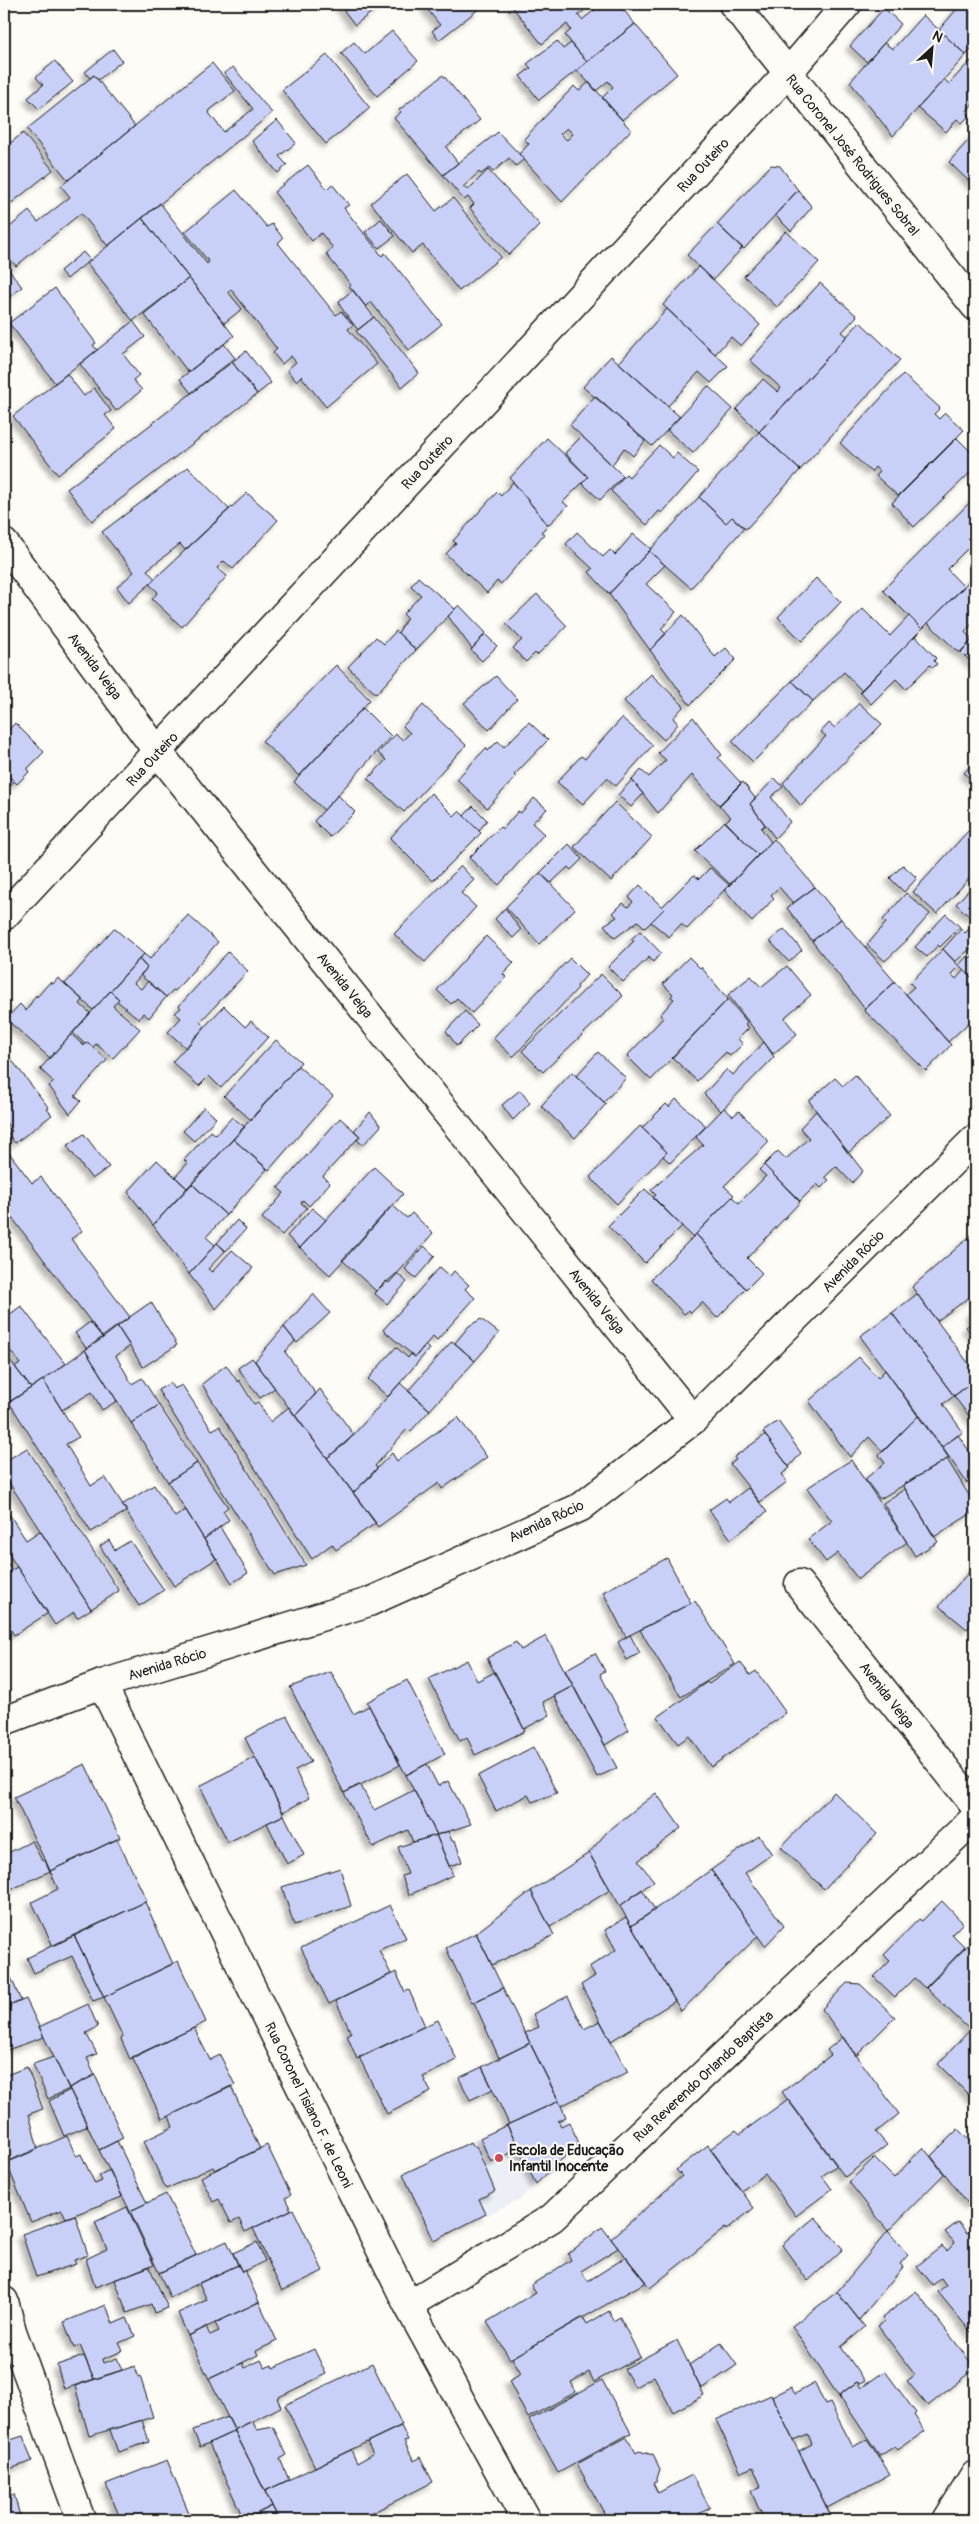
<svg xmlns="http://www.w3.org/2000/svg" width="979" height="2524" font-family="Pangolin,sans-serif">
	<style>
		.built { fill: #edeff7 }
		.building { fill: #c9d0f8; stroke: #1c1c1c; fill-rule: evenodd; filter: url(#shadow) }
		.lines { fill: none; stroke-linecap: round; stroke-linejoin: round }
		.street-casing { stroke: #1c1c1c; stroke-width: 31 }
		.secondary-casing { stroke: #1c1c1c; stroke-width: 31 }
		.street { stroke: #fdfcf7; stroke-width: 28 }
		.secondary { stroke: #fdfcf7; stroke-width: 28 }
		.poi-dot { fill: #d1495b; stroke: #fdfcf7; stroke-width: 2 }
		.labels { text-anchor: middle; stroke-width: 4; stroke-linejoin: round; paint-order: stroke }
		.street-label { font-size: 14px; fill: #1c1c1c; stroke: #fdfcf7 }
		.poi-label { font-size: 14px; font-weight: bold; fill: #1c1c1c; stroke: #fdfcf7; text-anchor: start }
	</style>
	<defs>
		<filter id="shadow"><feDropShadow dx="-4.5" dy="4.5" stdDeviation="2.5" flood-color="#0004"/></filter>
	</defs>
	<rect width="100%" height="100%" fill="#fdfcf7"/>
	<filter id="ink" filterUnits="userSpaceOnUse"><feTurbulence type="fractalNoise" baseFrequency=".02" numOctaves="2"/><feDisplacementMap in="SourceGraphic" scale="10" xChannelSelector="R" yChannelSelector="G"/><feConvolveMatrix kernelMatrix="1 2 1 2 8 2 1 2 1" color-interpolation-filters="sRGB"/></filter>
	<g filter="url(#ink)">
		<path class="built" d="M 559,2101 L 579,2143 L 520,2199 L 434,2241 L 403,2174 Z"/>
		<path class="building" d="M 339,4 L 382,4 L 355,25 Z
			M 423,4 L 476,4 L 480,8 L 439,40 L 432,31 L 440,25 Z
			M 510,4 L 593,4 L 578,15 L 582,20 L 602,4 L 619,4 L 635,24 L 587,62 L 565,35 L 571,30 L 567,24 L 542,44 Z
			M 961,4 L 975,4 L 975,44 L 966,55 L 939,30 Z
			M 884,8 L 901,24 L 867,62 L 850,46 Z
			M 923,15 L 966,55 L 893,136 L 850,82 L 884,43 L 893,49 Z
			M 635,24 L 677,74 L 622,120 L 602,98 L 613,87 L 608,81 L 596,91 L 577,70 Z
			M 392,31 L 418,61 L 377,96 L 341,53 L 354,42 L 365,54 Z
			M 557,41 L 563,49 L 571,43 L 587,62 L 539,100 L 520,76 L 531,68 L 527,64 Z
			M 113,49 L 122,61 L 98,80 L 94,75 L 90,78 L 85,72 Z
			M 327,55 L 370,108 L 326,144 L 282,90 Z
			M 55,61 L 73,82 L 39,109 L 28,98 L 43,85 L 36,77 Z
			M 970,61 L 975,65 L 975,101 L 966,112 L 970,115 L 962,123 L 957,119 L 946,132 L 918,108 L 944,79 L 949,84 Z
			M 212,63 L 235,91 L 210,110 L 209,113 L 224,132 L 253,109 L 224,73 L 233,67 L 272,113 L 108,246 L 81,213 L 16,266 L 4,252 L 4,232 L 29,211 L 38,222 L 70,197 L 61,186 Z
			M 94,75 L 135,126 L 68,180 L 27,129 Z
			M 443,75 L 480,120 L 446,147 L 458,163 L 443,175 L 394,118 L 401,112 L 399,110 Z
			M 589,82 L 631,130 L 562,202 L 519,154 L 529,144 L 524,139 L 574,86 L 579,91 ZM 567,128 L 573,134 L 567,140 L 560,134 Z
			M 277,120 L 296,143 L 279,156 L 287,165 L 278,173 L 252,141 Z
			M 498,132 L 524,159 L 516,166 L 509,158 L 493,172 L 489,168 L 481,174 L 479,172 L 463,187 L 468,190 L 488,170 L 540,225 L 509,255 L 470,208 L 474,204 L 468,197 L 464,200 L 443,175 Z
			M 23,133 L 53,170 L 4,209 L 4,148 Z
			M 975,133 L 975,187 L 949,162 Z
			M 308,165 L 327,189 L 332,184 L 349,205 L 344,208 L 382,256 L 385,253 L 442,324 L 409,350 L 371,302 L 366,307 L 349,286 L 351,285 L 326,254 L 333,248 L 321,233 L 312,241 L 274,192 Z
			M 771,165 L 780,166 L 798,190 L 744,249 L 717,224 Z
			M 407,174 L 436,211 L 453,198 L 501,257 L 459,291 L 423,245 L 412,253 L 371,203 Z
			M 236,190 L 267,227 L 272,224 L 283,238 L 278,243 L 336,315 L 341,311 L 353,325 L 348,329 L 377,364 L 326,407 L 301,376 L 296,381 L 287,370 L 296,362 L 291,356 L 282,364 L 273,353 L 277,349 L 231,289 L 228,292 L 242,309 L 224,323 L 142,218 L 160,203 L 207,264 L 209,262 L 185,232 Z
			M 798,190 L 812,207 L 791,231 L 775,215 Z
			M 142,218 L 189,278 L 133,321 L 87,263 Z
			M 381,219 L 395,236 L 379,248 L 365,232 Z
			M 717,224 L 742,248 L 713,280 L 687,255 Z
			M 786,231 L 819,262 L 777,307 L 744,276 Z
			M 83,252 L 90,260 L 67,279 L 60,271 Z
			M 4,263 L 22,287 L 4,301 Z
			M 699,266 L 760,325 L 741,346 L 731,337 L 715,354 L 663,305 Z
			M 189,278 L 234,336 L 188,372 L 144,314 Z
			M 820,283 L 857,316 L 842,332 L 847,336 L 759,432 L 736,409 L 763,379 L 778,392 L 781,388 L 750,360 Z
			M 55,288 L 96,343 L 93,345 L 97,350 L 55,383 L 9,323 Z
			M 353,290 L 374,317 L 358,330 L 340,306 L 339,301 Z
			M 667,309 L 728,366 L 711,383 L 699,372 L 668,406 L 619,363 Z
			M 374,317 L 419,373 L 402,387 L 356,331 Z
			M 133,321 L 145,337 L 123,354 L 139,375 L 133,380 L 142,390 L 116,411 L 80,364 Z
			M 860,322 L 900,360 L 800,470 L 759,432 Z
			M 224,344 L 235,358 L 191,393 L 180,379 Z
			M 246,351 L 271,383 L 257,394 L 232,362 Z
			M 611,356 L 680,417 L 652,446 L 583,387 Z
			M 232,362 L 257,394 L 92,521 L 67,489 Z
			M 67,374 L 84,396 L 94,388 L 111,411 L 105,415 L 116,429 L 58,475 L 13,416 Z
			M 903,374 L 940,408 L 934,414 L 939,419 L 945,413 L 964,430 L 898,496 L 876,476 L 880,472 L 875,467 L 871,472 L 840,443 Z
			M 708,386 L 733,409 L 693,453 L 667,430 Z
			M 595,396 L 645,441 L 633,456 L 624,448 L 612,465 L 570,425 Z
			M 759,432 L 800,470 L 746,529 L 732,517 L 726,523 L 699,497 Z
			M 582,436 L 623,476 L 600,500 L 582,483 L 588,477 L 565,453 Z
			M 547,438 L 588,477 L 563,502 L 568,506 L 548,525 L 510,478 Z
			M 957,438 L 975,456 L 975,468 L 914,527 L 892,503 Z
			M 659,445 L 673,458 L 677,453 L 698,472 L 662,513 L 659,511 L 647,525 L 611,491 L 626,474 L 629,477 Z
			M 188,467 L 229,509 L 185,550 L 180,544 L 147,570 L 155,579 L 129,603 L 117,587 L 134,572 L 102,532 Z
			M 513,482 L 548,525 L 541,532 L 544,534 L 501,584 L 497,581 L 487,593 L 446,554 L 456,543 L 453,541 L 497,492 L 501,496 Z
			M 247,493 L 278,520 L 233,569 L 224,561 L 217,568 L 227,576 L 182,627 L 152,599 L 158,592 L 149,584 Z
			M 699,497 L 726,523 L 732,517 L 744,528 L 691,588 L 649,551 Z
			M 975,497 L 975,549 L 971,545 L 947,569 L 964,587 L 922,629 L 883,590 Z
			M 577,532 L 603,557 L 610,550 L 615,555 L 633,534 L 651,549 L 609,594 L 589,572 L 593,569 L 566,544 Z
			M 649,551 L 665,565 L 646,584 L 676,612 L 661,629 L 666,634 L 650,650 L 609,594 Z
			M 975,575 L 975,621 L 965,632 L 972,640 L 959,653 L 928,623 Z
			M 418,577 L 455,609 L 416,650 L 398,633 L 407,618 L 403,614 L 421,595 L 411,586 Z
			M 816,578 L 841,602 L 802,641 L 778,617 Z
			M 537,594 L 567,626 L 537,655 L 535,653 L 526,662 L 513,648 L 522,640 L 506,624 Z
			M 459,605 L 486,633 L 472,649 L 448,616 Z
			M 863,609 L 890,636 L 909,616 L 922,629 L 861,690 L 844,672 L 813,701 L 792,681 Z
			M 683,615 L 715,657 L 726,648 L 736,659 L 690,705 L 650,650 Z
			M 396,631 L 416,650 L 376,694 L 348,667 L 376,637 L 384,644 Z
			M 485,634 L 497,646 L 482,661 L 471,650 Z
			M 915,636 L 936,658 L 934,661 L 937,664 L 933,668 L 930,665 L 906,689 L 896,679 L 871,704 L 860,692 Z
			M 975,637 L 975,666 L 961,652 Z
			M 336,665 L 370,700 L 299,776 L 262,741 Z
			M 651,674 L 684,706 L 673,718 L 678,724 L 664,740 L 624,701 Z
			M 496,676 L 517,699 L 489,730 L 464,703 Z
			M 792,681 L 813,701 L 753,762 L 732,741 Z
			M 859,703 L 882,724 L 801,806 L 783,783 L 826,736 L 821,732 L 829,723 L 835,728 Z
			M 423,705 L 466,745 L 404,812 L 368,779 L 386,760 L 378,753 L 396,734 L 403,740 L 410,733 L 403,726 Z
			M 363,708 L 391,736 L 324,810 L 294,782 Z
			M 693,717 L 722,755 L 718,758 L 741,783 L 719,805 L 692,775 L 658,813 L 632,780 L 641,770 L 649,777 L 666,760 L 658,753 Z
			M 622,718 L 653,745 L 616,786 L 607,778 L 583,804 L 557,782 L 581,756 L 585,759 Z
			M 529,722 L 548,740 L 514,775 L 516,777 L 487,808 L 457,779 L 486,748 L 488,751 L 498,741 L 504,747 Z
			M 15,723 L 44,752 L 27,769 L 29,772 L 17,784 L 4,771 L 4,735 Z
			M 975,760 L 975,783 L 964,773 Z
			M 4,771 L 14,781 L 4,792 Z
			M 775,778 L 783,787 L 771,797 L 790,822 L 775,838 L 750,804 Z
			M 632,780 L 643,794 L 631,807 L 618,795 Z
			M 743,782 L 755,798 L 750,804 L 765,825 L 761,828 L 771,842 L 758,855 L 725,822 L 731,817 L 719,806 Z
			M 431,793 L 454,816 L 459,811 L 481,833 L 433,881 L 390,838 Z
			M 338,795 L 355,812 L 330,837 L 314,821 Z
			M 534,798 L 547,809 L 532,823 L 544,834 L 499,885 L 469,858 L 500,827 L 503,829 L 518,811 L 521,813 Z
			M 615,802 L 652,837 L 611,881 L 574,847 Z
			M 473,806 L 487,820 L 479,831 L 464,816 Z
			M 725,821 L 758,855 L 730,884 L 695,851 Z
			M 968,831 L 975,837 L 975,872 L 937,914 L 913,892 Z
			M 774,839 L 815,887 L 793,903 L 779,887 L 771,895 L 774,898 L 752,922 L 725,890 Z
			M 569,844 L 582,859 L 571,870 L 568,867 L 551,883 L 540,873 Z
			M 903,865 L 917,878 L 904,892 L 890,878 Z
			M 461,866 L 474,880 L 461,893 L 476,907 L 425,962 L 394,934 Z
			M 710,868 L 729,885 L 687,929 L 681,924 L 669,937 L 651,922 L 664,909 L 662,907 L 694,875 L 699,879 Z
			M 540,873 L 575,909 L 539,944 L 506,907 Z
			M 975,883 L 975,914 L 971,918 L 956,904 Z
			M 640,885 L 664,909 L 645,928 L 638,921 L 615,938 L 604,925 L 617,917 L 613,913 L 623,903 L 628,907 L 633,902 L 629,897 Z
			M 815,887 L 841,919 L 812,941 L 787,908 Z
			M 906,893 L 930,914 L 906,941 L 885,961 L 867,945 L 886,923 L 883,920 Z
			M 505,908 L 521,930 L 513,938 L 495,919 Z
			M 946,914 L 960,927 L 940,947 L 938,945 L 927,957 L 915,947 Z
			M 188,915 L 218,942 L 175,991 L 173,990 L 166,997 L 140,975 L 147,968 L 139,959 L 144,954 L 150,959 Z
			M 841,919 L 895,982 L 865,1009 L 812,941 Z
			M 975,923 L 975,950 L 972,947 L 955,962 L 943,949 L 961,929 L 965,933 Z
			M 114,928 L 144,954 L 93,1010 L 65,984 Z
			M 784,929 L 802,950 L 789,962 L 770,941 Z
			M 640,931 L 661,953 L 653,962 L 649,957 L 623,982 L 608,967 L 634,941 L 631,939 Z
			M 486,936 L 514,963 L 503,974 L 506,977 L 472,1013 L 457,998 L 451,1004 L 437,990 Z
			M 943,949 L 959,966 L 951,974 L 956,979 L 964,970 L 975,981 L 975,1017 L 948,1042 L 906,994 L 914,987 L 910,983 Z
			M 228,952 L 248,971 L 200,1022 L 205,1027 L 186,1048 L 168,1032 L 181,1018 L 175,1013 L 181,1008 L 179,1006 Z
			M 975,953 L 975,981 L 959,965 L 967,956 L 970,958 Z
			M 689,957 L 700,968 L 701,967 L 728,999 L 651,1080 L 627,1056 L 663,1018 L 660,1015 L 674,999 L 671,997 L 673,994 L 663,984 Z
			M 570,958 L 587,975 L 577,986 L 578,988 L 513,1057 L 493,1038 Z
			M 139,959 L 147,968 L 134,983 L 141,989 L 148,981 L 166,997 L 149,1018 L 143,1013 L 139,1019 L 117,1001 L 119,999 L 110,991 Z
			M 787,966 L 811,995 L 786,1016 L 785,1019 L 797,1034 L 773,1054 L 728,995 L 751,976 L 761,987 Z
			M 601,974 L 623,996 L 543,1072 L 522,1051 Z
			M 58,978 L 83,1000 L 80,1004 L 90,1013 L 50,1058 L 6,1019 L 20,1004 L 26,1011 L 36,995 L 37,997 L 50,982 L 53,984 Z
			M 895,982 L 951,1045 L 926,1071 L 864,1010 Z
			M 110,991 L 119,999 L 113,1006 L 140,1029 L 113,1058 L 96,1044 L 93,1047 L 87,1042 L 85,1044 L 73,1033 Z
			M 728,999 L 747,1022 L 745,1024 L 749,1028 L 738,1039 L 743,1044 L 730,1056 L 726,1052 L 697,1081 L 672,1057 Z
			M 224,1006 L 245,1027 L 251,1021 L 268,1037 L 221,1088 L 209,1076 L 199,1086 L 172,1062 Z
			M 465,1011 L 478,1025 L 457,1046 L 446,1031 Z
			M 71,1034 L 84,1046 L 87,1042 L 107,1060 L 75,1096 L 81,1101 L 70,1114 L 49,1086 L 54,1082 L 40,1069 Z
			M 276,1040 L 301,1062 L 251,1120 L 224,1096 Z
			M 764,1042 L 774,1057 L 721,1111 L 704,1094 L 727,1069 L 733,1075 Z
			M 4,1050 L 49,1108 L 47,1109 L 52,1115 L 15,1143 L 8,1134 L 12,1131 L 4,1120 Z
			M 598,1052 L 626,1078 L 604,1102 L 576,1076 Z
			M 298,1066 L 333,1096 L 269,1170 L 233,1139 Z
			M 572,1072 L 606,1104 L 575,1138 L 541,1106 Z
			M 855,1075 L 890,1116 L 848,1153 L 809,1101 L 835,1078 L 843,1086 Z
			M 520,1090 L 530,1103 L 513,1120 L 502,1105 Z
			M 676,1099 L 706,1126 L 670,1163 L 663,1156 L 667,1152 L 642,1128 L 666,1104 L 669,1107 Z
			M 204,1107 L 216,1118 L 194,1141 L 183,1131 Z
			M 724,1108 L 733,1116 L 739,1111 L 769,1142 L 724,1186 L 734,1195 L 693,1237 L 653,1198 L 656,1195 L 651,1190 L 703,1145 L 696,1137 Z
			M 816,1111 L 863,1171 L 852,1183 L 836,1166 L 825,1177 L 829,1180 L 821,1188 L 817,1184 L 800,1201 L 764,1165 L 778,1151 L 786,1159 L 809,1138 L 800,1128 Z
			M 370,1112 L 381,1126 L 363,1145 L 357,1140 L 360,1136 L 354,1131 Z
			M 232,1117 L 245,1127 L 187,1188 L 175,1177 L 188,1163 L 184,1160 L 211,1131 L 216,1135 Z
			M 340,1118 L 360,1136 L 323,1176 L 330,1183 L 309,1206 L 303,1200 L 301,1203 L 307,1208 L 282,1235 L 262,1218 L 284,1193 L 278,1188 Z
			M 640,1126 L 667,1152 L 617,1204 L 590,1177 Z
			M 84,1134 L 109,1167 L 92,1179 L 67,1146 Z
			M 233,1139 L 267,1169 L 226,1215 L 192,1184 Z
			M 4,1146 L 32,1183 L 41,1177 L 82,1231 L 71,1239 L 130,1317 L 103,1338 L 4,1207 Z
			M 157,1160 L 187,1188 L 153,1225 L 128,1192 Z
			M 764,1165 L 800,1202 L 747,1258 L 762,1273 L 746,1289 L 696,1234 L 732,1197 L 739,1203 L 766,1176 L 759,1170 Z
			M 374,1167 L 403,1194 L 330,1275 L 300,1248 Z
			M 192,1184 L 226,1215 L 206,1237 L 215,1245 L 189,1274 L 153,1225 Z
			M 645,1189 L 682,1226 L 645,1263 L 608,1226 Z
			M 392,1205 L 407,1218 L 412,1213 L 433,1233 L 389,1283 L 386,1281 L 376,1291 L 342,1260 Z
			M 312,1208 L 326,1220 L 300,1248 L 287,1236 Z
			M 237,1220 L 246,1229 L 226,1251 L 217,1243 Z
			M 4,1222 L 12,1234 L 4,1240 Z
			M 975,1232 L 975,1293 L 937,1321 L 912,1287 Z
			M 696,1234 L 746,1289 L 717,1318 L 702,1302 L 691,1313 L 689,1310 L 684,1314 L 651,1279 Z
			M 217,1243 L 225,1251 L 208,1269 L 212,1272 L 232,1250 L 253,1268 L 216,1309 L 189,1274 Z
			M 424,1246 L 435,1256 L 416,1278 L 405,1269 Z
			M 440,1267 L 450,1276 L 454,1271 L 469,1285 L 465,1289 L 475,1298 L 437,1340 L 433,1336 L 415,1357 L 383,1330 Z
			M 397,1273 L 407,1282 L 387,1304 L 374,1293 Z
			M 313,1294 L 330,1313 L 297,1343 L 284,1327 Z
			M 917,1294 L 975,1372 L 975,1380 L 954,1396 L 892,1313 Z
			M 151,1302 L 177,1345 L 143,1367 L 117,1326 Z
			M 21,1306 L 66,1364 L 31,1388 L 15,1367 L 20,1364 L 4,1342 L 4,1319 Z
			M 975,1310 L 975,1339 L 966,1327 L 972,1322 L 969,1314 Z
			M 892,1313 L 954,1396 L 943,1404 L 963,1432 L 942,1447 L 860,1336 Z
			M 481,1319 L 499,1333 L 475,1361 L 455,1343 L 469,1326 Z
			M 90,1322 L 103,1338 L 87,1349 L 75,1333 Z
			M 117,1326 L 130,1346 L 116,1356 L 132,1384 L 142,1378 L 159,1405 L 131,1423 L 85,1350 Z
			M 284,1327 L 295,1341 L 285,1352 L 316,1394 L 295,1416 L 255,1361 Z
			M 452,1341 L 475,1361 L 430,1410 L 408,1391 Z
			M 425,1345 L 429,1349 L 388,1397 L 368,1379 L 396,1347 L 408,1358 L 411,1354 L 415,1357 Z
			M 85,1350 L 117,1401 L 102,1410 L 92,1392 L 62,1410 L 43,1380 Z
			M 4,1352 L 31,1388 L 4,1406 Z
			M 859,1357 L 878,1378 L 885,1370 L 918,1416 L 883,1452 L 869,1437 L 850,1457 L 809,1401 Z
			M 252,1358 L 275,1388 L 260,1398 L 238,1368 Z
			M 226,1365 L 238,1382 L 239,1380 L 254,1404 L 258,1402 L 270,1422 L 289,1407 L 376,1523 L 336,1550 L 332,1544 L 312,1559 L 202,1384 Z
			M 43,1380 L 79,1437 L 66,1444 L 91,1486 L 105,1477 L 127,1511 L 91,1532 L 9,1402 Z
			M 974,1381 L 975,1382 L 975,1424 L 954,1396 Z
			M 170,1383 L 174,1389 L 182,1385 L 212,1430 L 220,1426 L 306,1565 L 275,1575 L 158,1390 Z
			M 400,1383 L 430,1410 L 410,1432 L 407,1429 L 375,1466 L 377,1468 L 372,1475 L 353,1493 L 327,1458 L 346,1443 Z
			M 320,1389 L 354,1435 L 327,1458 L 295,1416 Z
			M 159,1405 L 197,1463 L 168,1482 L 131,1423 Z
			M 918,1416 L 949,1458 L 880,1499 L 865,1479 L 885,1463 L 879,1455 Z
			M 458,1417 L 487,1457 L 442,1489 L 439,1483 L 378,1527 L 353,1493 L 392,1453 L 397,1461 Z
			M 778,1421 L 801,1453 L 789,1467 L 763,1432 Z
			M 765,1435 L 790,1468 L 782,1474 L 787,1482 L 760,1502 L 730,1464 L 736,1460 L 734,1457 Z
			M 958,1435 L 975,1459 L 975,1478 L 967,1483 L 942,1447 Z
			M 27,1448 L 119,1591 L 91,1609 L 4,1475 L 4,1455 L 7,1460 Z
			M 947,1459 L 975,1505 L 975,1511 L 934,1537 L 903,1485 Z
			M 851,1460 L 907,1542 L 858,1579 L 838,1553 L 826,1562 L 808,1539 L 832,1521 L 807,1488 Z
			M 197,1463 L 228,1507 L 223,1511 L 229,1520 L 204,1539 L 168,1482 Z
			M 154,1485 L 175,1517 L 186,1510 L 216,1559 L 174,1586 L 122,1505 Z
			M 748,1488 L 767,1512 L 731,1539 L 709,1510 L 726,1498 L 729,1502 Z
			M 905,1489 L 938,1542 L 915,1556 L 883,1503 Z
			M 4,1506 L 26,1540 L 40,1531 L 91,1609 L 77,1618 L 74,1612 L 55,1625 L 4,1547 Z
			M 220,1527 L 248,1573 L 232,1583 L 204,1539 Z
			M 109,1540 L 115,1550 L 130,1541 L 164,1590 L 139,1606 L 100,1546 Z
			M 4,1558 L 12,1570 L 17,1567 L 48,1613 L 14,1635 L 4,1619 Z
			M 667,1558 L 691,1603 L 626,1637 L 603,1592 Z
			M 975,1565 L 975,1619 L 967,1629 L 939,1606 Z
			M 695,1601 L 735,1664 L 681,1697 L 640,1630 Z
			M 630,1635 L 640,1653 L 627,1660 L 618,1642 Z
			M 546,1636 L 573,1686 L 543,1702 L 550,1715 L 524,1729 L 487,1658 L 516,1642 L 521,1650 Z
			M 595,1653 L 605,1671 L 600,1674 L 629,1730 L 605,1745 L 565,1670 Z
			M 467,1660 L 477,1681 L 495,1672 L 525,1731 L 475,1755 L 467,1737 L 460,1741 L 429,1679 Z
			M 740,1662 L 750,1675 L 756,1671 L 786,1713 L 711,1767 L 689,1736 L 678,1744 L 658,1717 L 707,1682 L 709,1684 Z
			M 331,1672 L 353,1714 L 369,1706 L 400,1765 L 344,1793 L 290,1687 Z
			M 407,1680 L 445,1754 L 406,1775 L 367,1702 Z
			M 573,1686 L 617,1768 L 597,1777 L 554,1696 Z
			M 287,1716 L 311,1762 L 295,1770 L 309,1798 L 283,1812 L 245,1738 Z
			M 533,1747 L 557,1793 L 532,1802 L 528,1795 L 496,1811 L 478,1776 Z
			M 255,1757 L 284,1815 L 228,1842 L 200,1786 Z
			M 85,1764 L 120,1838 L 50,1871 L 14,1797 Z
			M 427,1764 L 438,1786 L 448,1781 L 471,1824 L 437,1835 L 406,1775 Z
			M 360,1784 L 374,1810 L 414,1790 L 437,1835 L 413,1842 L 408,1830 L 373,1847 L 344,1793 Z
			M 834,1792 L 877,1834 L 824,1889 L 781,1847 Z
			M 656,1793 L 681,1828 L 638,1861 L 654,1881 L 620,1906 L 589,1853 L 607,1832 Z
			M 284,1815 L 304,1855 L 287,1864 L 267,1823 Z
			M 448,1831 L 452,1841 L 455,1840 L 462,1862 L 449,1866 L 436,1835 Z
			M 436,1835 L 453,1875 L 409,1895 L 402,1876 L 408,1874 L 398,1847 Z
			M 759,1836 L 772,1854 L 745,1873 L 784,1926 L 765,1946 L 711,1870 Z
			M 117,1839 L 147,1901 L 53,1946 L 32,1902 L 58,1889 L 50,1871 Z
			M 32,1841 L 42,1861 L 45,1859 L 50,1871 L 4,1893 L 4,1855 Z
			M 589,1853 L 610,1890 L 550,1927 L 531,1891 Z
			M 340,1868 L 351,1906 L 294,1925 L 282,1887 Z
			M 711,1870 L 758,1936 L 681,2011 L 631,1926 Z
			M 642,1889 L 655,1910 L 631,1926 L 620,1906 Z
			M 531,1891 L 554,1935 L 492,1965 L 476,1933 Z
			M 942,1901 L 963,1923 L 952,1934 L 965,1947 L 925,1988 L 914,1978 L 895,1997 L 874,1977 L 890,1961 L 884,1955 L 919,1919 L 922,1921 Z
			M 145,1902 L 173,1964 L 104,1997 L 74,1935 Z
			M 390,1905 L 406,1938 L 379,1950 L 391,1974 L 329,2004 L 301,1948 Z
			M 626,1917 L 675,2001 L 611,2041 L 581,1985 L 595,1976 L 589,1967 L 616,1950 L 605,1930 Z
			M 476,1933 L 503,1988 L 472,2003 L 446,1948 Z
			M 74,1935 L 104,1997 L 93,2001 L 72,1956 L 34,1973 L 27,1958 Z
			M 973,1940 L 975,1942 L 975,2101 L 938,2064 L 970,2030 L 926,1988 Z
			M 5,1954 L 11,1967 L 7,1968 L 21,2001 L 4,2008 Z
			M 178,1961 L 206,2022 L 130,2059 L 121,2039 L 123,2037 L 104,1997 Z
			M 396,1972 L 405,1992 L 409,1990 L 425,2026 L 357,2059 L 347,2035 L 351,2033 L 336,2001 Z
			M 847,1983 L 860,1984 L 895,2017 L 856,2056 L 822,2009 Z
			M 503,1988 L 530,2043 L 499,2058 L 474,2002 Z
			M 568,1996 L 584,2029 L 600,2021 L 628,2072 L 561,2106 L 525,2033 L 539,2027 L 533,2014 Z
			M 26,1999 L 44,2037 L 4,2051 L 4,2008 Z
			M 88,2004 L 98,2027 L 86,2033 L 97,2054 L 87,2058 L 95,2075 L 69,2088 L 39,2027 Z
			M 438,2020 L 457,2060 L 423,2077 L 431,2092 L 387,2114 L 359,2057 Z
			M 194,2028 L 210,2060 L 220,2055 L 235,2085 L 162,2119 L 132,2057 Z
			M 843,2037 L 899,2114 L 876,2132 L 887,2145 L 845,2177 L 782,2092 L 831,2055 L 827,2050 Z
			M 530,2043 L 559,2101 L 509,2124 L 482,2067 Z
			M 54,2057 L 69,2089 L 48,2099 L 33,2064 Z
			M 27,2067 L 43,2109 L 29,2114 L 38,2149 L 4,2164 L 4,2076 Z
			M 482,2067 L 493,2089 L 470,2100 L 459,2078 Z
			M 95,2075 L 123,2138 L 99,2150 L 69,2088 Z
			M 231,2086 L 260,2149 L 215,2170 L 213,2167 L 166,2189 L 144,2141 L 173,2127 L 169,2116 Z
			M 70,2090 L 88,2126 L 64,2136 L 49,2101 Z
			M 788,2099 L 837,2165 L 822,2176 L 832,2189 L 796,2216 L 765,2174 L 741,2191 L 710,2149 L 736,2130 L 740,2134 Z
			M 559,2101 L 566,2117 L 558,2121 L 561,2126 L 569,2122 L 579,2143 L 536,2184 L 507,2125 Z
			M 507,2125 L 519,2149 L 491,2162 L 480,2138 Z
			M 958,2129 L 975,2147 L 975,2200 L 970,2206 L 931,2156 Z
			M 67,2136 L 76,2156 L 81,2154 L 95,2184 L 102,2181 L 99,2175 L 110,2170 L 122,2197 L 66,2218 L 62,2210 L 31,2222 L 6,2162 Z
			M 117,2141 L 147,2203 L 130,2211 L 99,2150 Z
			M 471,2142 L 474,2147 L 476,2146 L 495,2191 L 479,2199 L 486,2214 L 434,2241 L 403,2174 Z
			M 267,2145 L 291,2195 L 285,2198 L 291,2210 L 245,2232 L 239,2219 L 231,2223 L 219,2199 L 213,2202 L 201,2177 Z
			M 708,2145 L 754,2208 L 726,2230 L 725,2228 L 650,2288 L 611,2239 L 682,2176 L 676,2170 Z
			M 923,2147 L 944,2174 L 888,2231 L 849,2182 L 874,2158 L 894,2178 Z
			M 166,2194 L 196,2255 L 159,2273 L 130,2211 Z
			M 127,2207 L 154,2265 L 95,2287 L 86,2259 L 107,2249 L 95,2222 Z
			M 293,2209 L 323,2271 L 282,2291 L 253,2228 Z
			M 75,2215 L 88,2255 L 74,2260 L 76,2264 L 36,2277 L 22,2234 Z
			M 815,2217 L 843,2249 L 808,2281 L 782,2245 Z
			M 958,2222 L 967,2233 L 970,2231 L 975,2237 L 975,2337 L 938,2292 L 946,2285 L 941,2278 L 933,2285 L 917,2266 L 942,2246 L 947,2251 L 955,2243 L 945,2232 Z
			M 602,2227 L 618,2248 L 581,2271 L 588,2281 L 626,2257 L 646,2282 L 510,2359 L 487,2322 L 536,2292 L 531,2285 L 571,2260 L 568,2254 Z
			M 888,2231 L 908,2255 L 900,2264 L 903,2267 L 859,2320 L 837,2292 Z
			M 227,2241 L 238,2265 L 170,2297 L 159,2273 Z
			M 257,2242 L 265,2261 L 242,2272 L 233,2253 Z
			M 238,2265 L 242,2272 L 245,2270 L 259,2302 L 188,2336 L 178,2313 L 207,2300 L 199,2283 Z
			M 149,2266 L 168,2308 L 154,2313 L 151,2304 L 127,2313 L 115,2280 Z
			M 916,2291 L 975,2368 L 928,2406 L 907,2381 L 915,2375 L 878,2326 L 885,2321 L 882,2318 Z
			M 837,2292 L 865,2327 L 841,2347 L 865,2381 L 860,2384 L 857,2382 L 839,2395 L 841,2400 L 792,2326 Z
			M 259,2302 L 277,2341 L 256,2351 L 258,2355 L 209,2379 L 188,2336 L 206,2327 L 210,2335 L 219,2331 L 215,2323 Z
			M 106,2305 L 113,2324 L 127,2318 L 135,2336 L 119,2343 L 123,2351 L 103,2359 L 104,2363 L 117,2358 L 122,2370 L 94,2379 L 80,2345 L 74,2348 L 64,2322 Z
			M 609,2311 L 613,2321 L 620,2317 L 640,2357 L 594,2382 L 589,2372 L 571,2382 L 576,2392 L 528,2418 L 509,2381 L 521,2374 L 512,2358 L 583,2317 L 587,2324 Z
			M 677,2340 L 704,2395 L 673,2412 L 654,2376 L 635,2387 L 624,2369 Z
			M 721,2343 L 737,2365 L 701,2389 L 689,2365 Z
			M 314,2349 L 326,2374 L 277,2398 L 281,2407 L 234,2430 L 209,2379 L 243,2363 L 245,2368 L 261,2360 L 265,2368 L 272,2365 L 273,2368 Z
			M 84,2356 L 94,2379 L 64,2389 L 57,2365 Z
			M 372,2363 L 402,2425 L 315,2467 L 285,2405 Z
			M 135,2366 L 138,2377 L 140,2376 L 153,2417 L 89,2436 L 75,2386 Z
			M 885,2371 L 916,2413 L 914,2415 L 925,2431 L 898,2450 L 895,2446 L 880,2456 L 839,2395 L 857,2382 L 861,2388 Z
			M 602,2380 L 631,2433 L 558,2473 L 529,2420 Z
			M 815,2383 L 825,2405 L 830,2403 L 853,2447 L 867,2439 L 890,2474 L 827,2508 L 799,2451 L 812,2444 L 808,2434 L 793,2440 L 772,2397 L 791,2387 L 795,2394 Z
			M 771,2395 L 793,2440 L 833,2520 L 765,2520 L 758,2507 L 751,2491 L 761,2486 L 753,2467 L 741,2472 L 716,2420 Z
			M 228,2417 L 235,2431 L 200,2447 L 193,2430 Z
			M 142,2420 L 149,2442 L 118,2452 L 110,2430 Z
			M 252,2421 L 257,2430 L 273,2427 L 287,2455 L 280,2459 L 289,2480 L 265,2491 L 234,2430 Z
			M 401,2426 L 408,2440 L 404,2441 L 414,2461 L 420,2457 L 433,2482 L 358,2520 L 279,2520 L 265,2491 L 351,2450 L 357,2463 L 373,2454 L 367,2442 Z
			M 235,2431 L 272,2506 L 244,2520 L 209,2443 Z
			M 23,2436 L 32,2461 L 4,2471 L 4,2442 Z
			M 627,2437 L 636,2453 L 639,2451 L 653,2455 L 660,2469 L 656,2482 L 653,2483 L 658,2493 L 692,2475 L 710,2508 L 697,2515 L 700,2520 L 608,2520 L 577,2464 Z
			M 167,2460 L 192,2520 L 121,2520 L 106,2484 Z
			M 14,2494 L 21,2520 L 4,2520 L 4,2498 Z
			M 272,2506 L 279,2520 L 243,2520 L 244,2520 Z"/>
		<g class="lines">
			<g class="street-casing">
				<path id="street" d="M 733,4 L 975,306
					M 4,543 L 158,752 L 693,1420
					M 4,916 L 787,74 L 847,4
					M 799,1584 L 975,1806
					M 102,1684 L 408,2305 L 526,2520
					M 4,2301 L 12,2331 L 81,2520
					M 408,2305 L 552,2218 L 975,1818
					M 947,2520 L 975,2475"/>
			</g>
			<g class="secondary-casing">
				<path id="secondary" d="M 4,1721 L 102,1684 L 369,1602 L 581,1507 L 693,1420 L 975,1139"/>
			</g>
			<use href="#street" class="street"/>
			<use href="#secondary" class="secondary"/>
		</g>
	</g>
	<circle class="poi-dot" cx="499" cy="2158" r="5"/>
	<g class="labels">
		<g class="street-label">
			<text transform="translate(853 155) rotate(51)" y="5">Rua Coronel José Rodrigues Sobral</text>
			<text transform="translate(703 165) rotate(-47)" y="5">Rua Outeiro</text>
			<text transform="translate(427 462) rotate(-47)" y="5">Rua Outeiro</text>
			<text transform="translate(95 666) rotate(53)" y="5">Avenida Veiga</text>
			<text transform="translate(152 759) rotate(-47)" y="5">Rua Outeiro</text>
			<text transform="translate(345 985) rotate(51)" y="5">Avenida Veiga</text>
			<text transform="translate(853 1261) rotate(-45)" y="5">Avenida Rócio</text>
			<text transform="translate(597 1301) rotate(51)" y="5">Avenida Veiga</text>
			<text transform="translate(546 1521) rotate(-25)" y="5">Avenida Rócio</text>
			<text transform="translate(167 1664) rotate(-17)" y="5">Avenida Rócio</text>
			<text transform="translate(887 1695) rotate(52)" y="5">Avenida Veiga</text>
			<text transform="translate(703 2076) rotate(-43)" y="5">Rua Reverendo Orlando Baptista</text>
			<text transform="translate(309 2105) rotate(64)" y="5">Rua Coronel Tisiano F. de Leoni</text>
		</g>
		<g class="poi-label">
			<text x="509" y="2155">Escola de Educação<tspan x="509" dy="16">Infantil Inocente</tspan></text>
		</g>
	</g>
	<rect width="979" height="2524" fill="none" stroke="#fdfcf7" stroke-width="20"/>
	<rect x="10" y="10" width="959" height="2504" fill="none" stroke="#1c1c1c" stroke-width="2" filter="url(#ink)"/>
	<g transform="translate(932 48) rotate(26)" stroke="#fdfcf7" stroke-width="4" paint-order="stroke">
	<path d="M0-4L9 19L0 12L-9 19Z" fill="#1c1c1c"/>
	<text y="-8" font-size="14" font-weight="bold" text-anchor="middle" fill="#1c1c1c">N</text>
	</g>
</svg>
